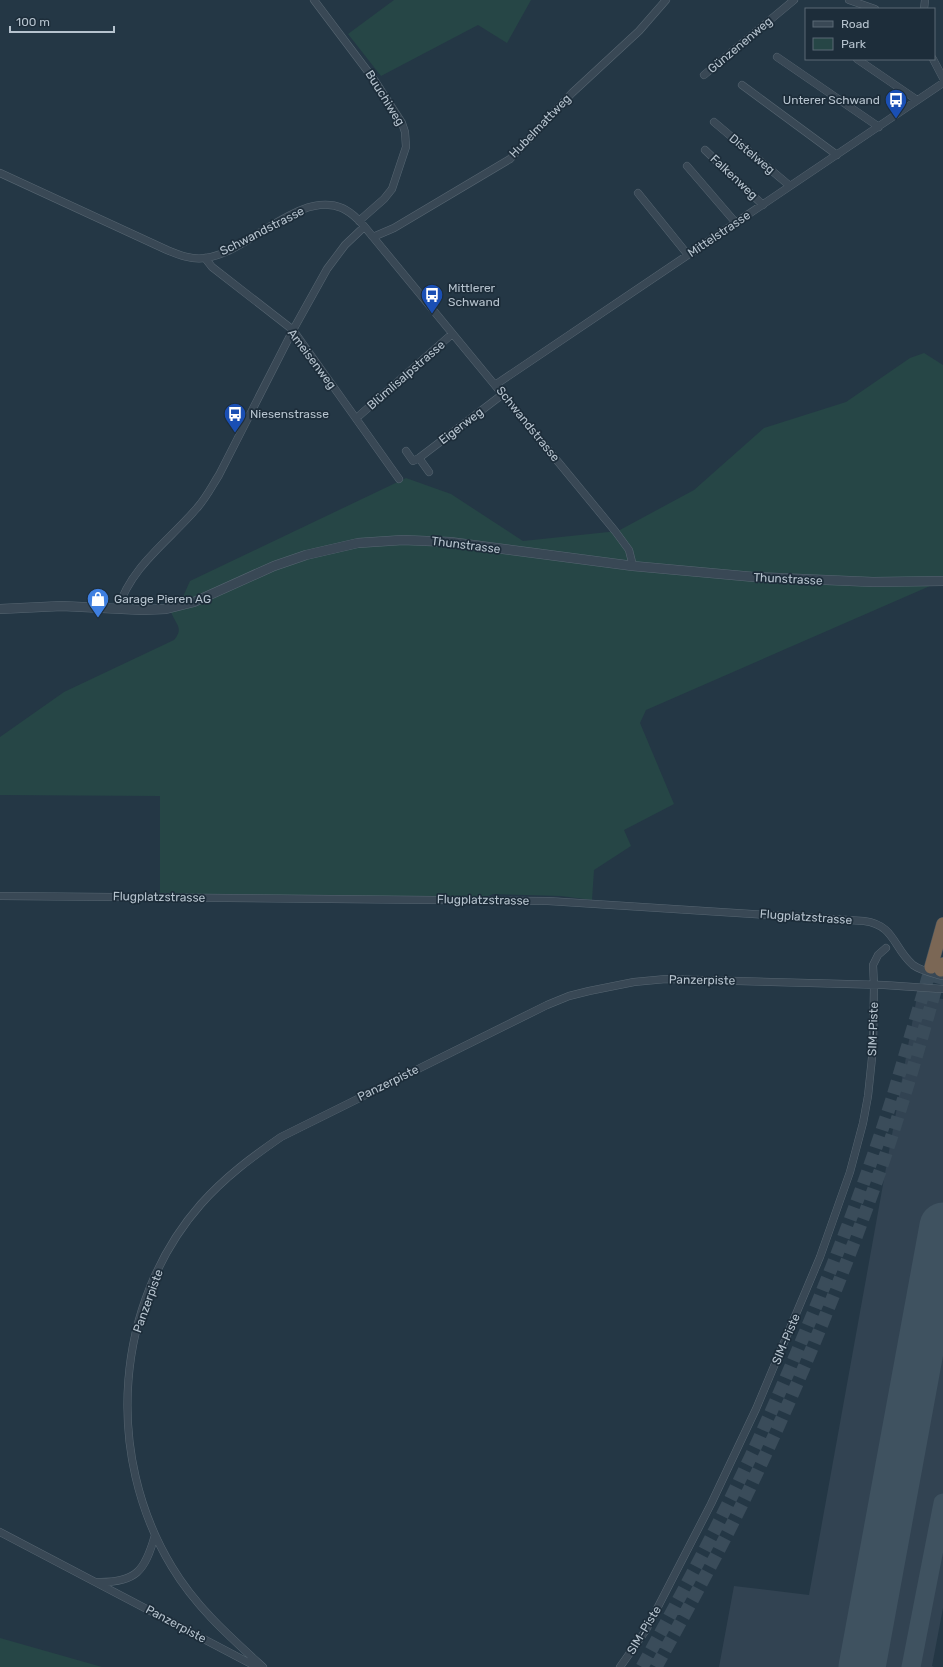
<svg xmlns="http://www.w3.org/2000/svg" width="943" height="1667" font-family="Rubik,sans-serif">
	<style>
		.airport { fill: #324352 }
		.green { fill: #264646 }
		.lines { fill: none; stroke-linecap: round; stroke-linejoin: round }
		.taxiway { stroke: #3f5260; stroke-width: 19 }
		.runway { stroke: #3f5260; stroke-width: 47 }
		.motorway-tunnel { stroke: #3a4c5a; stroke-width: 13; stroke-dasharray: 13 6; stroke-linecap: butt }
		.minor-casing { stroke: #576672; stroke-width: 8 }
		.tertiary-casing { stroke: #576672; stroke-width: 10 }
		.motorway-casing { stroke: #43535f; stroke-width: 14 }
		.minor { stroke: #394855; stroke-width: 7 }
		.tertiary { stroke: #394855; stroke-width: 9 }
		.motorway { stroke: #7b6755; stroke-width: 13 }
		.labels { text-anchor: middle; stroke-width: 3.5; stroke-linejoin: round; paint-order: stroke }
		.street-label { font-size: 12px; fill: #b6c3ce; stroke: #1d2d3a }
		.poi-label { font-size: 12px; fill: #b6c3ce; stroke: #1d2d3a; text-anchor: start }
	</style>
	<rect width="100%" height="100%" fill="#243745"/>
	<path class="airport" d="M 917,996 L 943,999 L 943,1608 L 932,1666 L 934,1667 L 719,1667 L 734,1586 L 809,1595 Z"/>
	<path class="green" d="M 394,0 L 531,0 L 507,43 L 478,25 L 381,76 L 348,34 Z
		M 924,353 L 943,365 L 943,577 L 932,576 L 930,586 L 646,710 L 640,723 L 674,804 L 624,830 L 631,846 L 594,870 L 592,900 L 561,896 L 493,894 L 468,904 L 160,893 L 160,796 L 0,795 L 0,737 L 64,692 L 174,640 C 184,628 176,625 171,612 L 178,608 L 190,581 L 406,478 L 451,494 L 523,541 L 618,531 L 694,490 L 764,428 L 846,402 L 910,358 Z
		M 0,1638 L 95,1665 L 102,1667 L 0,1667 Z"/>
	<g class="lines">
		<path class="taxiway" d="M 911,1667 L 943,1503"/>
		<path class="runway" d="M 862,1667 L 943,1226"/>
		<path class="motorway-tunnel" d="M 642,1667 C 689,1581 735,1495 774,1405 C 818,1305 859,1203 892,1099 C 905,1055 918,1011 931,967
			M 656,1667 C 687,1610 718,1554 746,1496 C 792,1400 833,1301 869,1202 C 897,1126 919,1048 941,970"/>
		<g class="minor-casing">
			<path id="minor" d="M 314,0 L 375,81 L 402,123 L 405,132 L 406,147 L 392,189 L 384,199 L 359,221
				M 849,0 L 875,9
				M 924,9 L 925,0
				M 777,57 L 879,127
				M 857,59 L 917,100
				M 933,59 L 943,78
				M 704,75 L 794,0
				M 742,85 L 837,155
				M 714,122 L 790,186
				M 705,150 L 763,205
				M 687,166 L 736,223
				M 0,173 L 167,250 C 179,255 192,260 205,258 C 248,253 298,190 342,208 C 355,214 364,226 373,237 L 615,531 L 629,550 L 633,566
				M 638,193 L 688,255
				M 373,237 L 394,228 L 510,159 L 572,93 L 639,31 L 666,0
				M 205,258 L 212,267 L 293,330 L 399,479
				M 495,385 L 943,83
				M 360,415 L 452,334
				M 406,451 L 413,461 L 419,458 L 503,394
				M 419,458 L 429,472
				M 118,609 C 131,566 169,541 197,508 C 206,498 212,486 219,475 L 293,330 L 327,269 L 345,245 L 364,227
				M 0,896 L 548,901 L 864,921 C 895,925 893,948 913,965 C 921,971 933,973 943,976
				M 0,1532 L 257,1667
				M 97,1582 C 136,1583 145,1571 155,1535
				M 263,1667 C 229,1636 196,1607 172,1567 C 104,1455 114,1303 201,1204 C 225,1177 252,1157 281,1137 L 547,1005 L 569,996 L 589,991 L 634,982 L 666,979 L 884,985 L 943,989
				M 620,1667 L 646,1630 L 711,1504 L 756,1409 L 820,1257 L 850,1172 L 863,1123 L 868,1096 L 873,1048 L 874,985 L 873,965 L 878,955 L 886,948"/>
		</g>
		<g class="tertiary-casing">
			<path id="tertiary" d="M 0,609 L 62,606 L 142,610 L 166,609 L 194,602 L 274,566 L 306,555 L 358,543 L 403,540 L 450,542 L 633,566 L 754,577 L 873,582 L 943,581"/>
		</g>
		<g class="motorway-casing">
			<path id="motorway" d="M 931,967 L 943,924
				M 941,970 L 943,964"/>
		</g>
		<use href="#minor" class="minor"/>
		<use href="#tertiary" class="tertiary"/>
		<use href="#motorway" class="motorway"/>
	</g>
	<defs>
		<g id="bus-pin" transform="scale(1.15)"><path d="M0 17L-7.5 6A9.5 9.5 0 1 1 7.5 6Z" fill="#1a4fb4" stroke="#1d2d3a"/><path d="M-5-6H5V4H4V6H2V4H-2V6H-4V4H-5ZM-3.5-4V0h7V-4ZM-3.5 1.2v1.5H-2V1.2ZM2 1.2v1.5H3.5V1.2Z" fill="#fff"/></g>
		<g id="shop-pin" transform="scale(1.15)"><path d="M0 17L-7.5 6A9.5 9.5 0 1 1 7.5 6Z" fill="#3f7fe0" stroke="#1d2d3a"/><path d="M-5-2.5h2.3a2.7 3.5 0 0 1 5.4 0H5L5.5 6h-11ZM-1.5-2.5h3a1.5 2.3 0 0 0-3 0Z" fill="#fff"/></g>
	</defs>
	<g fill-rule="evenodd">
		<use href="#bus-pin" x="896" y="100"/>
		<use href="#bus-pin" x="432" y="295"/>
		<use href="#bus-pin" x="235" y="414"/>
		<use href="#shop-pin" x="98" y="599"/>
	</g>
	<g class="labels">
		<g class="street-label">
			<text transform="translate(740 45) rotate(-40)" y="4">Günzenenweg</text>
			<text transform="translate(385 98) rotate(58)" y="4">Buuchiweg</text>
			<text transform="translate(540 126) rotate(-46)" y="4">Hubelmattweg</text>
			<text transform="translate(752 154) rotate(40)" y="4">Distelweg</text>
			<text transform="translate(734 177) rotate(43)" y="4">Falkenweg</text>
			<text transform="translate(262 231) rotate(-27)" y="4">Schwandstrasse</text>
			<text transform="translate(719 234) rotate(-34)" y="4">Mittelstrasse</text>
			<text transform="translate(312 359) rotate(53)" y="4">Ameisenweg</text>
			<text transform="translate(406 375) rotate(-41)" y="4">Blümlisalpstrasse</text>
			<text transform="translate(528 424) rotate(51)" y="4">Schwandstrasse</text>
			<text transform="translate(461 426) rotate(-37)" y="4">Eigerweg</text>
			<text transform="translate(466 545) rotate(7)" y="4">Thunstrasse</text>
			<text transform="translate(788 579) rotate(3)" y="4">Thunstrasse</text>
			<text transform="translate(159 897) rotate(1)" y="4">Flugplatzstrasse</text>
			<text transform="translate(483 900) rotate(1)" y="4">Flugplatzstrasse</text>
			<text transform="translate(806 917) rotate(4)" y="4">Flugplatzstrasse</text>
			<text transform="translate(702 980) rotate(1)" y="4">Panzerpiste</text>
			<text transform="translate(873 1029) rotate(-88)" y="4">SIM-Piste</text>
			<text transform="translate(388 1083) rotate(-26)" y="4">Panzerpiste</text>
			<text transform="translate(148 1301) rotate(-70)" y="4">Panzerpiste</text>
			<text transform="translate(786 1339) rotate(-67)" y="4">SIM-Piste</text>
			<text transform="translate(176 1624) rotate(28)" y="4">Panzerpiste</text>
			<text transform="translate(644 1630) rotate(-59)" y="4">SIM-Piste</text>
		</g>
		<g class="poi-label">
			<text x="880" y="104" text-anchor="end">Unterer Schwand</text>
			<text x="448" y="292">Mittlerer<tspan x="448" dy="14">Schwand</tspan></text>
			<text x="250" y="418">Niesenstrasse</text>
			<text x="114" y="603">Garage Pieren AG</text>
		</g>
	</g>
	<rect x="805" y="8" width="130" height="52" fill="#1d2d3a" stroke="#5a6975"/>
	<rect x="813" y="21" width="20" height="6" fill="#394855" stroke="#5a6975"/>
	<text x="841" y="28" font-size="12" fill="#b6c3ce">Road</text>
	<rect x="813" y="38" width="20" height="12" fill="#264646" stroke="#5a6975"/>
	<text x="841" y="48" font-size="12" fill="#b6c3ce">Park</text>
	<path d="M10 26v6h104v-6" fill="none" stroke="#b6c3ce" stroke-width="2"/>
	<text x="16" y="26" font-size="12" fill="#b6c3ce" stroke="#1d2d3a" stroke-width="3" paint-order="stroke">100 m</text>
</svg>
